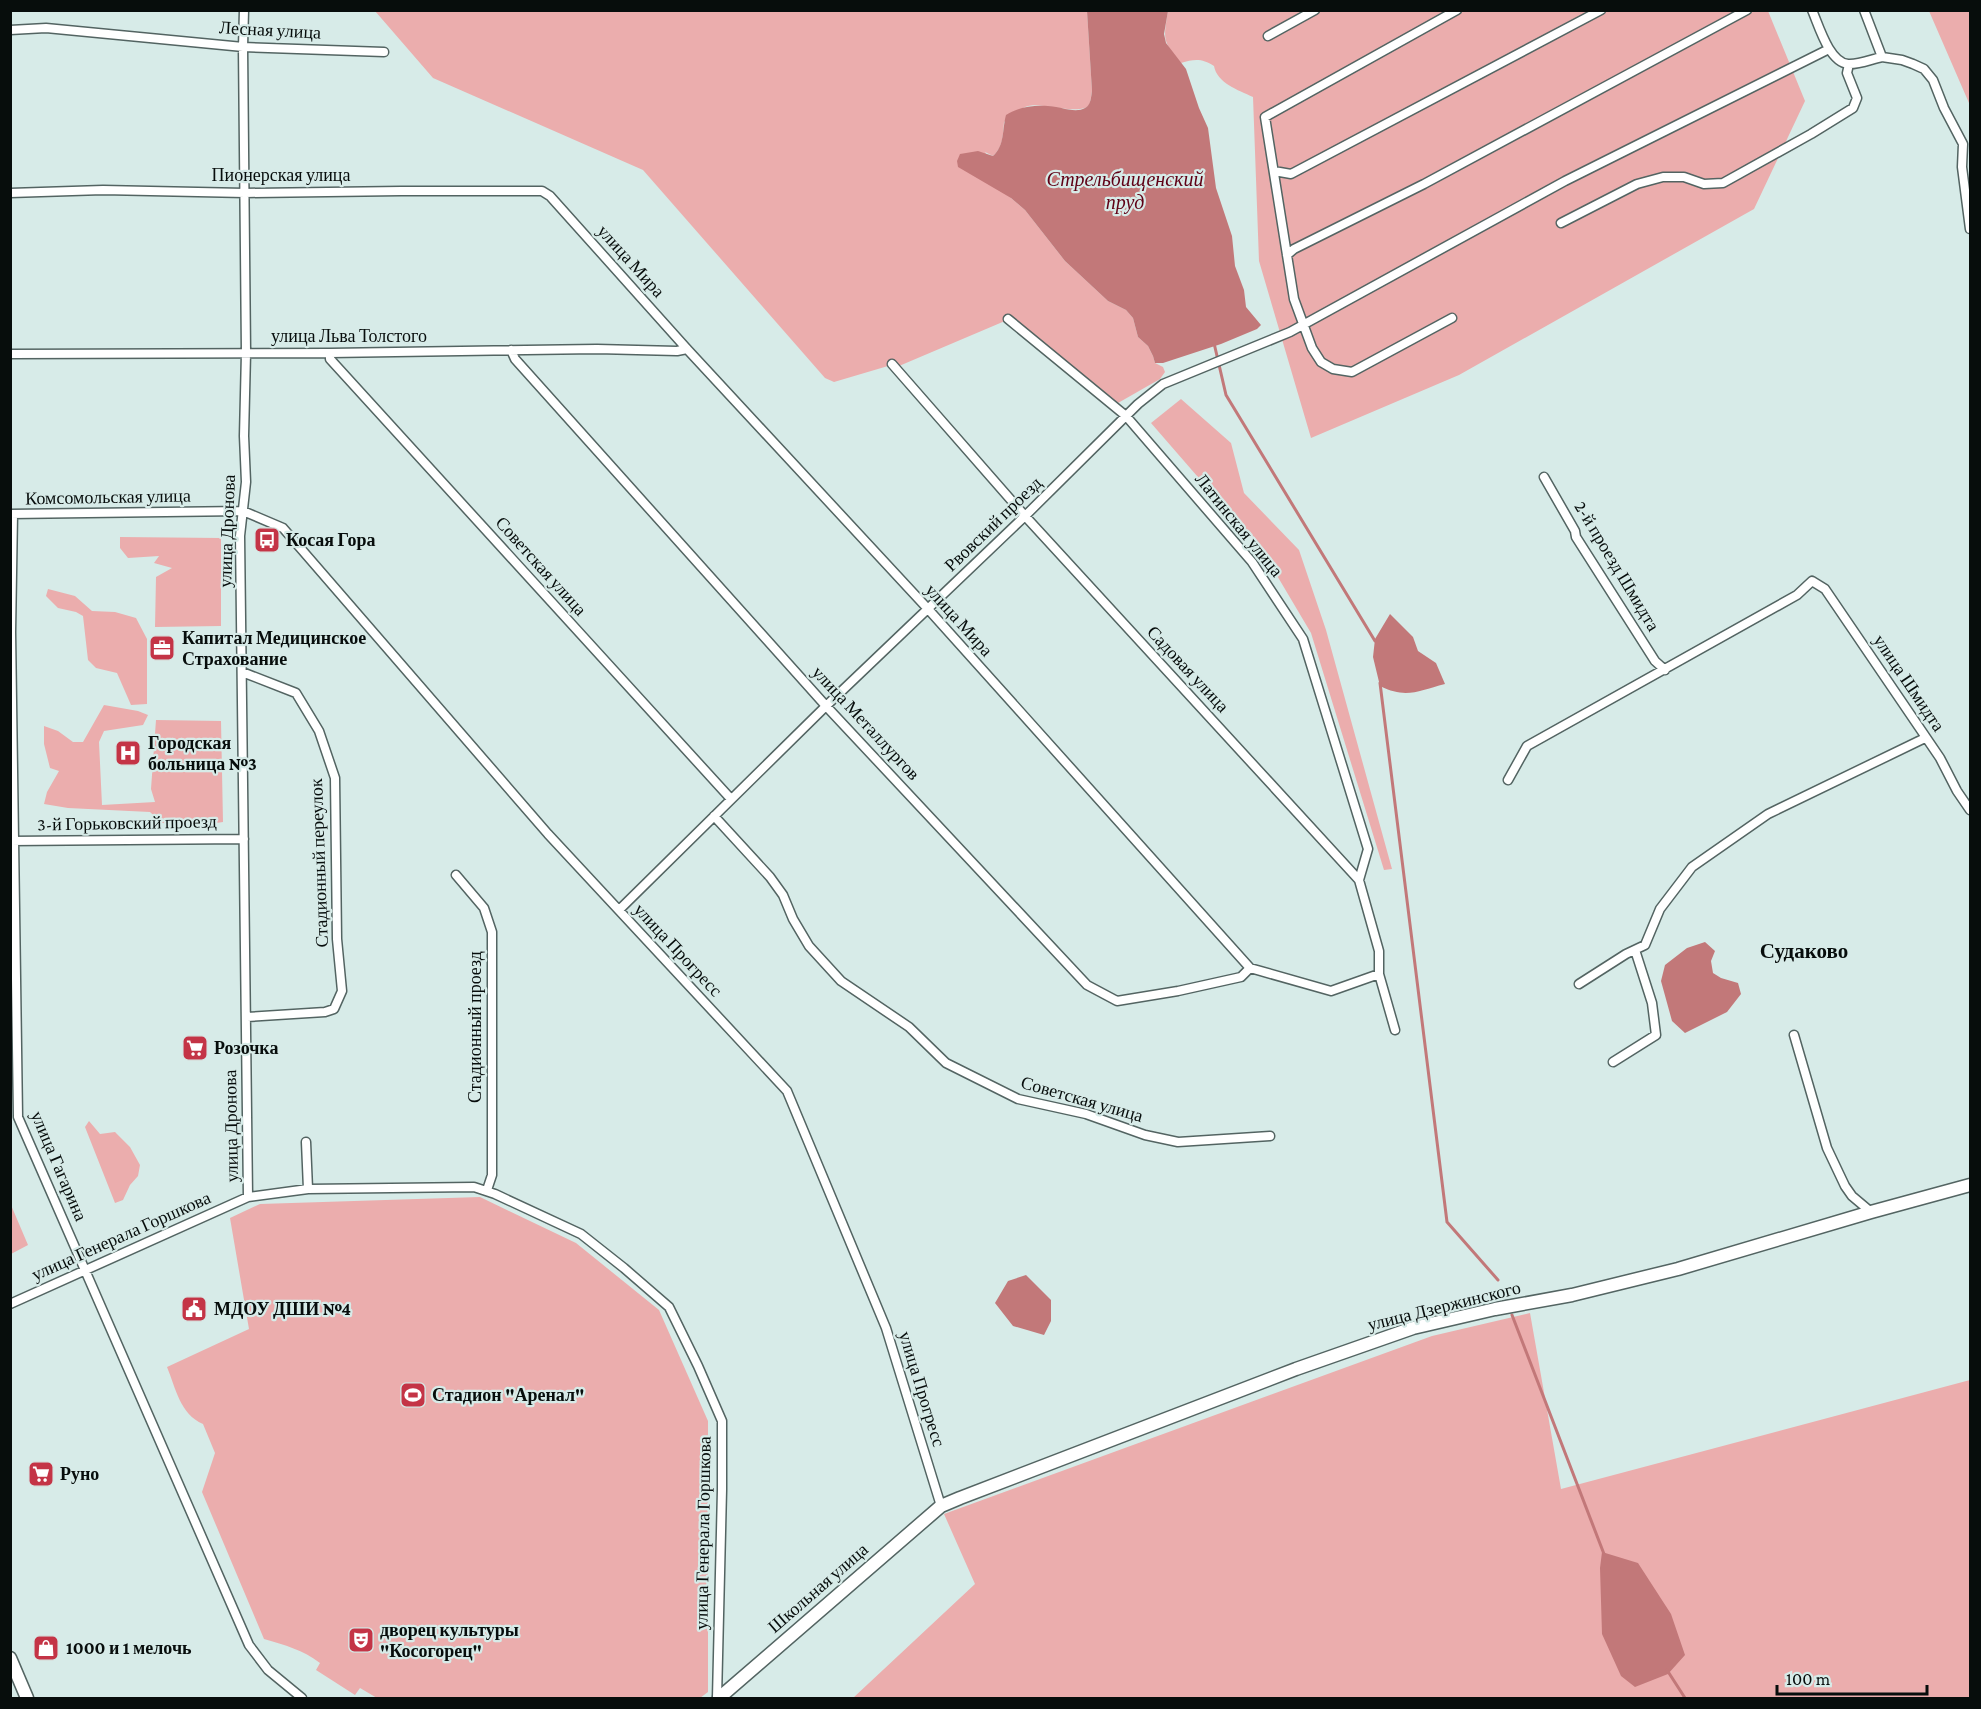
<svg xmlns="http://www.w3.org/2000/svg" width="1981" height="1709" font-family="'Crimson Pro',serif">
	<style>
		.green { fill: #ebadad }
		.water { fill: #c27879 }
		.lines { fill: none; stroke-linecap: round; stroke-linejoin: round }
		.stream { stroke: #c27879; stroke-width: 3 }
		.street-casing { stroke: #536462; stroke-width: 11 }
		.secondary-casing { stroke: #536462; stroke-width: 15 }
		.street { stroke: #fff; stroke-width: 8 }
		.secondary { stroke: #fff; stroke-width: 12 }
		.labels { text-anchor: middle; stroke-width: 4.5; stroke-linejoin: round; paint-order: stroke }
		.street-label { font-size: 18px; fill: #070d0c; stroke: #d7ebe8 }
		.poi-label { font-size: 18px; font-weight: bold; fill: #070d0c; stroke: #d7ebe8; text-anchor: start }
		.water-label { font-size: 20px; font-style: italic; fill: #5f0015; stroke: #d7ebe8 }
		.quarter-label { font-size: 21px; font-weight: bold; fill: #070d0c; stroke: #d7ebe8 }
	</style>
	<rect width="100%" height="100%" fill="#d7ebe8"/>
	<path class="green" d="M 1168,10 L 1768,11 L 1805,101 L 1754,209 L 1459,375 L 1311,438 L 1259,261 L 1253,97 C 1238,90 1217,83 1214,66 C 1202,58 1194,59 1181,63 C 1161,40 1164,39 1168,10 Z
		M 375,11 L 1087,11 L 1092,91 C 1091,95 1091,101 1089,105 C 1081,116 1042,102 1028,106 C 1020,108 1011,117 1004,122 C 1003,135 1003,147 993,156 L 985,152 L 1011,198 L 1025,210 L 1065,261 L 1108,301 L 1126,310 L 1133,318 L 1138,337 L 1148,346 L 1153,356 L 1155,363 L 1163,367 L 1165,372 L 1160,379 L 1118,403 L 1012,318 L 899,366 L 888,366 L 834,382 L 825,378 L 643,170 L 433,78 Z
		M 1929,11 L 1970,11 L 1970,107 L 1969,103 Z
		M 1181,399 L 1231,443 L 1244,493 L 1299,550 L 1326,630 L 1392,869 L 1384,870 L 1311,633 L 1263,552 L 1151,423 Z
		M 120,537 L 221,538 L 221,626 L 155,627 L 156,577 L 172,568 L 154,563 L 159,556 L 128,558 L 120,548 Z
		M 48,589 L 75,596 L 92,611 L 115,612 L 136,618 L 147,639 L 147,704 L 131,705 L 117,673 L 96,668 L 88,660 L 83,616 L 76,612 L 58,608 L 46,596 Z
		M 104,705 L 138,711 L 148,715 L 143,725 L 104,731 L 99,742 L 102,805 L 155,802 L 151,789 L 156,720 L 221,721 L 223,822 L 203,825 L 162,823 L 150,812 L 68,808 L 44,804 L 47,792 L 59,771 L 50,768 L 44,744 L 44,726 L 58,731 L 73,742 L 83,742 Z
		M 89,1121 L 100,1134 L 115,1132 L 130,1147 L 140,1165 L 138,1176 L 130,1185 L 123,1200 L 115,1203 L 85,1127 Z
		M 480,1197 L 576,1243 L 659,1310 L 708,1421 L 708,1692 L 700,1698 L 377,1698 L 360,1688 L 355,1695 L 316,1670 L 320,1663 C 303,1650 285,1645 264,1639 L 202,1492 L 215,1453 L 203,1424 C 180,1414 176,1389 167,1367 L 249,1329 L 230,1218 L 260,1204 Z
		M 11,1205 L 28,1245 L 11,1254 L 10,1254 Z
		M 1530,1313 L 1561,1489 L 1970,1380 L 1970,1698 L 853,1698 L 975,1584 L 944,1514 L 1432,1336 Z"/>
	<path class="water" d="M 1087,11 L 1168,11 L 1164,34 L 1166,43 L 1186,69 L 1199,108 L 1208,128 L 1216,188 L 1232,236 L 1235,266 L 1244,290 L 1246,307 L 1261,325 L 1257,329 L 1221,344 L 1163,363 L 1155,363 L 1153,356 L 1148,346 L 1138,337 L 1133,318 L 1126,310 L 1108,301 L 1065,261 L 1025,210 L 1011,198 L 958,167 L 957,161 L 960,154 L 978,151 L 993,156 C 1005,145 1002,130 1006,115 C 1019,107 1033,105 1048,106 C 1059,106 1075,114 1085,108 C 1091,105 1091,97 1092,91 Z
		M 1390,614 L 1413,637 L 1418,651 L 1436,663 L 1445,684 C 1418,691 1406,699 1380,686 L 1373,657 L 1375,639 Z
		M 1705,942 L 1715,951 L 1711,961 L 1713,973 L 1721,978 L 1738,983 L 1741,994 L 1727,1012 L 1685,1033 L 1672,1021 L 1661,981 L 1665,965 L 1687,948 Z
		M 1026,1275 L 1051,1300 L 1051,1321 L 1044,1335 L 1013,1326 L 995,1303 L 1008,1281 Z
		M 1602,1552 L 1638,1563 L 1671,1614 L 1685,1655 L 1668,1674 L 1635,1687 L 1621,1676 L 1602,1634 L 1600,1568 Z"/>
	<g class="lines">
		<path class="stream" d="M 1214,343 L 1226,395 L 1375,641
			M 1380,683 L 1447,1222 L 1498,1280
			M 1512,1315 L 1604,1554
			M 1667,1670 L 1685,1698"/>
		<g class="street-casing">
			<path id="street" d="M 244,10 L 243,47 L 246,353 L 244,436 L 246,482 L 240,536 L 248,1197
				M 1812,10 C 1819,26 1829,62 1848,64 C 1858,65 1872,59 1882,57
				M 1864,10 L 1882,57 L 1902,60 L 1913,64 L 1924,69 L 1933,80 L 1944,108 L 1963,144 L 1962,167 L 1970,229
				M 10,30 L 46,28 L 243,47 L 384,52
				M 1268,36 L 1315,10
				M 1274,171 L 1291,174 L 1601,10
				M 10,193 L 103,190 L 245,193 L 401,191 L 542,191 L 550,196 L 687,349 L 928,609 L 1250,968 L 1331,991 L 1379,974
				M 1561,223 L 1637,184 L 1663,177 L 1684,177 L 1704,184 L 1723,183 L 1811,134 L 1853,108 L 1857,98 L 1847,73 L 1849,64
				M 1287,255 L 1294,249 L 1424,184 L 1747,10
				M 1452,318 L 1352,372 L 1333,369 L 1321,362 L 1312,348 L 1294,299 L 1265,117 L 1457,10
				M 1008,319 L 1126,416 L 1252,562 L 1303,639 L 1368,849 L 1359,880
				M 511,350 L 515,359 L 826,706 L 1087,985 L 1117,1001 L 1178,991 L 1241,977 L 1250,968
				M 330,353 L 330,359 L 731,799
				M 10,354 L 330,353 L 597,349 L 677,351 L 687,349
				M 892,364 L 1025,516 L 1359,880 L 1379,951 L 1379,974 L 1395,1030
				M 1544,477 L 1575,531 L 1576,537 L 1655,661 L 1665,670
				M 10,514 L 243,511 L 283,528 L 548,834 L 787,1091 L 886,1328 L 941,1506
				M 13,514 L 11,632 L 18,1117 L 249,1645 L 268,1670 L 302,1698
				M 242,672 L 296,693 L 319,731 L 335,778 L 337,939 L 342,991 L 334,1009 L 325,1012 L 247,1017
				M 1508,780 L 1527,746 L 1797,595 L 1812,581 L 1825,589 L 1940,758 L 1957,791 L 1970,810
				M 714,816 L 770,877 L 783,895 L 793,919 L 809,946 L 841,981 L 909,1027 L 946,1063 L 1018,1099 L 1086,1114 L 1145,1135 L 1178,1142 L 1270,1136
				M 10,841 L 244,839
				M 456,875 L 484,908 L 492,932 L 492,1175 L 487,1190
				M 619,910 L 826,706 L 1025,516 L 1138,404 L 1163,384 L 1290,332 L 1565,181 L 1829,49
				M 1579,984 L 1626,954 L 1645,945 L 1660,909 L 1692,867 L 1768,814 L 1925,738
				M 1794,1035 L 1827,1148 L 1845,1186 L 1852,1196 L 1871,1212
				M 1613,1062 L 1656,1035 L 1652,1003 L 1635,950
				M 306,1142 L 308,1189
				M 10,1304 L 248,1197 L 308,1189 L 474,1187 L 495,1194 L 581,1234 L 624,1268 L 669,1307 L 698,1366 L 722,1421 L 722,1490 L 717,1698"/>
		</g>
		<g class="secondary-casing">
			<path id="secondary" d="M 10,1658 L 27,1698
				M 719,1698 L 941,1506 L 960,1498 L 1296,1369 L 1413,1328 L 1495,1309 L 1572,1295 L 1678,1269 L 1871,1212 L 1970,1185"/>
		</g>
		<use href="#street" class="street"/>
		<use href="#secondary" class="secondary"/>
	</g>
	<defs>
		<g id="bus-square" transform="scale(1.35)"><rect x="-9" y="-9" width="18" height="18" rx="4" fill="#c43446" stroke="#d7ebe8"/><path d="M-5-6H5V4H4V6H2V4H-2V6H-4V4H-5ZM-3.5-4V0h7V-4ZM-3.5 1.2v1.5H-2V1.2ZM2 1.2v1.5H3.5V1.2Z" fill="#fff"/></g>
		<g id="office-square" transform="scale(1.35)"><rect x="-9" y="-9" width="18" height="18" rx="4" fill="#c43446" stroke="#d7ebe8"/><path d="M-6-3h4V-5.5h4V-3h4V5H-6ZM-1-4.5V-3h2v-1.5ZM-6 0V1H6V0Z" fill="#fff"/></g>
		<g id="hospital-square" transform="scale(1.35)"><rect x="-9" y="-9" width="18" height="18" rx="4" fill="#c43446" stroke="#d7ebe8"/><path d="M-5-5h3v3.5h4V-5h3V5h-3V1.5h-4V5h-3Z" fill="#fff"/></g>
		<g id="supermarket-square" transform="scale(1.35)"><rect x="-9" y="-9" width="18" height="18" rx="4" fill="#c43446" stroke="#d7ebe8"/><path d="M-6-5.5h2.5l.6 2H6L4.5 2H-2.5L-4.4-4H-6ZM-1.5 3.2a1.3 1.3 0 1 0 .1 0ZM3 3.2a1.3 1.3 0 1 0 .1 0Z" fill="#fff"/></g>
		<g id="civic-square" transform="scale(1.35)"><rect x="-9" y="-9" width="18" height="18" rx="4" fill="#c43446" stroke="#d7ebe8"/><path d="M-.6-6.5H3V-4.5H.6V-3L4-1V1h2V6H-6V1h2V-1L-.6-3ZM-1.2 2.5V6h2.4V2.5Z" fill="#fff"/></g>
		<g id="stadium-square" transform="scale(1.35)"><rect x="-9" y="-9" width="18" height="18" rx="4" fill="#c43446" stroke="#d7ebe8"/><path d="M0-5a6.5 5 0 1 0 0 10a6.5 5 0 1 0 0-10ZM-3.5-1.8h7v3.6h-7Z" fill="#fff"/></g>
		<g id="theatre-square" transform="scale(1.35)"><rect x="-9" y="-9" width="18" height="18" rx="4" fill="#c43446" stroke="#d7ebe8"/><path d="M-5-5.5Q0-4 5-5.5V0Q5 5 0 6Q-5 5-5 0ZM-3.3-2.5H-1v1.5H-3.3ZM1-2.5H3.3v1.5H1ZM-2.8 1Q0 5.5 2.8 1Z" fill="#fff"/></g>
		<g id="shop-square" transform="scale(1.35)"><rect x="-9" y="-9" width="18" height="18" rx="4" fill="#c43446" stroke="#d7ebe8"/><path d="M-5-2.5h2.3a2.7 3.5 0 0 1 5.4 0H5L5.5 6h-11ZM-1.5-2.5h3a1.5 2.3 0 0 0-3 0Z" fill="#fff"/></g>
	</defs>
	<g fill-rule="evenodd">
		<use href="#bus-square" x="267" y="540"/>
		<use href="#office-square" x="162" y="648"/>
		<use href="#hospital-square" x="128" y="753"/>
		<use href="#supermarket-square" x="195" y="1048"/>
		<use href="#civic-square" x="194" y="1309"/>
		<use href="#stadium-square" x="413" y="1395"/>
		<use href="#supermarket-square" x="41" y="1474"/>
		<use href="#theatre-square" x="361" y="1640"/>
		<use href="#shop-square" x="46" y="1648"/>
	</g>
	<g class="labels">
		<g class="street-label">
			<text transform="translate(270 30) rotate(3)" y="6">Лесная улица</text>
			<text x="281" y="181">Пионерская улица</text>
			<text transform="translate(631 261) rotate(48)" y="6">улица Мира</text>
			<text x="349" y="342">улица Льва Толстого</text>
			<text transform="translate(108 497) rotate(-1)" y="6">Комсомольская улица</text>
			<text transform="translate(993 524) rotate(-44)" y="6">Рвовский проезд</text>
			<text transform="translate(1239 525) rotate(51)" y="6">Латинская улица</text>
			<text transform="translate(227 531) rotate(-88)" y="6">улица Дронова</text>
			<text transform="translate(541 566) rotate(48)" y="6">Советская улица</text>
			<text transform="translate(1617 566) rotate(59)" y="6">2-й проезд Шмидта</text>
			<text transform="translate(959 620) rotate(48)" y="6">улица Мира</text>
			<text transform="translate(1188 669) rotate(47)" y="6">Садовая улица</text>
			<text transform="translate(1909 683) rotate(56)" y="6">улица Шмидта</text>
			<text transform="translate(866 723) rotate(47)" y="6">улица Металлургов</text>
			<text transform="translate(127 823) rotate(-1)" y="6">3-й Горьковский проезд</text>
			<text transform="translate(319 863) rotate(-92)" y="6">Стадионный переулок</text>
			<text transform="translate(678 950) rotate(47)" y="6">улица Прогресс</text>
			<text transform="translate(475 1027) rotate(-90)" y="6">Стадионный проезд</text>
			<text transform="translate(1082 1099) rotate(16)" y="6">Советская улица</text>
			<text transform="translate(231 1126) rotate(-91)" y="6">улица Дронова</text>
			<text transform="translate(59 1166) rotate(67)" y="6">улица Гагарина</text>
			<text transform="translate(121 1236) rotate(-24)" y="6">улица Генерала Горшкова</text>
			<text transform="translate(1444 1306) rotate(-14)" y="6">улица Дзержинского</text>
			<text transform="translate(922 1389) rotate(73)" y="6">улица Прогресс</text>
			<text transform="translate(703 1533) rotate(-89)" y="6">улица Генерала Горшкова</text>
			<text transform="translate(818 1588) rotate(-41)" y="6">Школьная улица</text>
		</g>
		<g class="poi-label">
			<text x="286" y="546">Косая Гора</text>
			<text x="182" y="644">Капитал Медицинское<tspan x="182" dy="21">Страхование</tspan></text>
			<text x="148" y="749">Городская<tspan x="148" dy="21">больница №3</tspan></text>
			<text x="214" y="1054">Розочка</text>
			<text x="214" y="1315">МДОУ ДШИ №4</text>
			<text x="432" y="1401">Стадион "Аренал"</text>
			<text x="60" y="1480">Руно</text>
			<text x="380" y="1636">дворец культуры<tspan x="380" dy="21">"Косогорец"</tspan></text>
			<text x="66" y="1654">1000 и 1 мелочь</text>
		</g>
		<g class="water-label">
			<text x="1125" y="186">Стрельбищенский<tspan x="1125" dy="23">пруд</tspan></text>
		</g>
		<g class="quarter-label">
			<text x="1804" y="958">Судаково</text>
		</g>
	</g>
	<rect width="1981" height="1709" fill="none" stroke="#070d0c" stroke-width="24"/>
	<path d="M1777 1685v9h150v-9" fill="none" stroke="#070d0c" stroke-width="3"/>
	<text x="1786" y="1685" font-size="18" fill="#070d0c" stroke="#d7ebe8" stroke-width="4.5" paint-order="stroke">100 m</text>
</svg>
